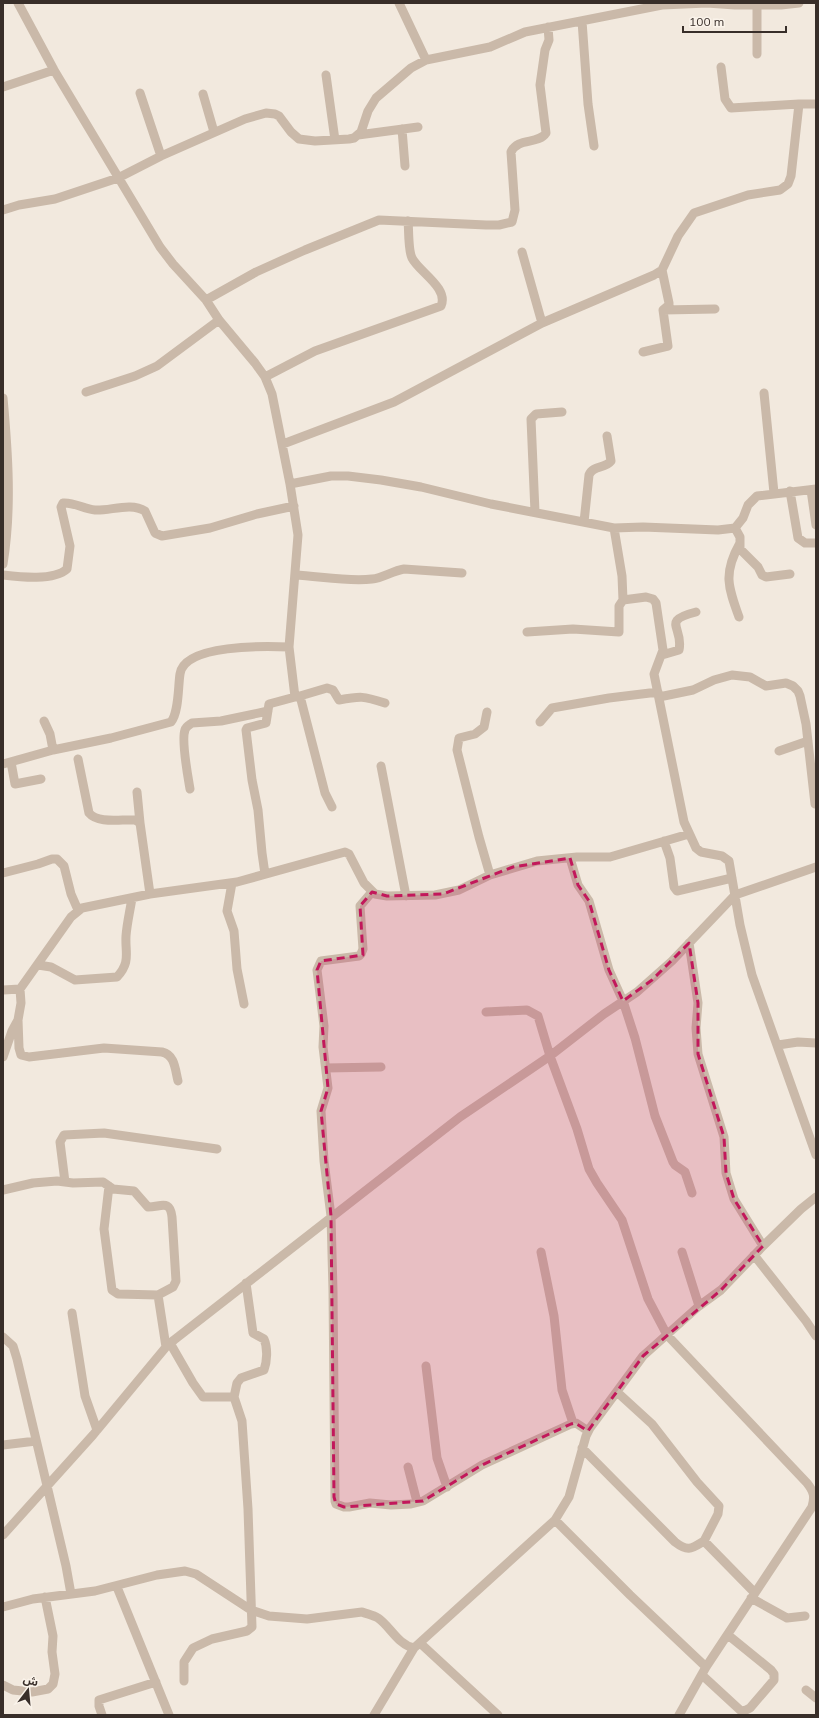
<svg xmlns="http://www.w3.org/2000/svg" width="819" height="1718" font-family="Mulish,'Noto Sans Arabic',sans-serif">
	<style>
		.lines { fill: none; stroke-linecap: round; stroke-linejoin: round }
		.minor { stroke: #cab9a9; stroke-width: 9 }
		.marked { fill: #c2185b; fill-opacity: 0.2; stroke: #c2185b; stroke-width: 3; stroke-dasharray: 8 5; stroke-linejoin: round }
	</style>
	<rect width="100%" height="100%" fill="#f2e9de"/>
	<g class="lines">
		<path class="minor" d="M 399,3 L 426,60
			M 582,21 L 588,104 L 594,146
			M 757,54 L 757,4
			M 721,67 L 725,99 L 731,108 L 799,104
			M 326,75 L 335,140
			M 3,87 L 54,70
			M 140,93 L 161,156
			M 203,94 L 214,132
			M 402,129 L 405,166
			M 358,135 L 418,127
			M 3,210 L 19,205 L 55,199 L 118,178 L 161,156 L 245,119 L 266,113 L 275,114 L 279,116 L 291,132 L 299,139 L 315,141 L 349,139 L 354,138 L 361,132 L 368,111 L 376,98 L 411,68 L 426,60 L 490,47 L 525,32 L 662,5 L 707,3 L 735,5 L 781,5 L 799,3
			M 522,252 L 542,323
			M 206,300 L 256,272 L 305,250 L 379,220 L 486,225 L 499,225 L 512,222 L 515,210 L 511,152 C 518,137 538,145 546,133 L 540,85 L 545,50 L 549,40 L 548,27
			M 663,310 L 715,309
			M 643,352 L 668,346 L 663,310 L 669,305 L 669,303 L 662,270
			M 265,377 L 315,351 L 441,306 C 449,288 419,272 412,258 C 408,250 409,230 408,221
			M 86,392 L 135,376 L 157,366 L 219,320
			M 764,393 L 774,493
			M 3,398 C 8,453 12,509 3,564
			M 283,444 L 394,402 L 542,323 L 654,275 L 662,270 L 678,236 L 694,213 L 748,195 L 780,190 L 788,184 L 791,176 L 799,104 L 816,104
			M 290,484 L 331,476 L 348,476 L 381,480 L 421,487 L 491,504 L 614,528 L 643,527 L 718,530 L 735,528 L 743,518 L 748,505 L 757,496 L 816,489
			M 811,490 L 816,525
			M 790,491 L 798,538 L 805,543 L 816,543
			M 535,512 L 531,419 L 536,414 L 562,412
			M 584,522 L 589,475 C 593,465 605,469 611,461 L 607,436
			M 614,528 L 622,576 L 623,600 L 646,597 L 653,599 L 656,603 L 663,650 L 654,674 L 684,822 L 696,848 L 701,852 L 722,856 L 729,861 L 740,925 L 752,975 L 816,1155
			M 735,528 L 740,537 L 740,549 L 758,567 L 762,575 L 766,577 L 790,574
			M 3,575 C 20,577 54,581 67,569 L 70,546 L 61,507 L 63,503 C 74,502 84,509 95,510 C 110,511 131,502 145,511 L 155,533 L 162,536 L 210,528 L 257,514 L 294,506
			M 295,575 C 319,576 348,582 372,579 C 383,578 392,571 404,569 L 462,573
			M 739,617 C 728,587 723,573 740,543
			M 527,632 L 573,629 L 619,632 L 619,606 L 623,600
			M 662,655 L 679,650 C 684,627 660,621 696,612
			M 300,696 L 327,688 L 333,690 L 339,700 C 361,696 363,696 385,703
			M 295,697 L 300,696 L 325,793 L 332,807
			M 659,697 L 693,690 L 714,680 L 732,675 L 750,677 L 766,686 L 786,683 L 793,686 L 798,691 L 800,696 L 806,724 L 815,804
			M 487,712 L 484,727 L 475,734 L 459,738 L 457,750 L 479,837 L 490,875
			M 44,721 L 50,734 L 53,750
			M 540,722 L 552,708 L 609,698 L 658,692
			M 779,751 L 808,741
			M 78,759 L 89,813 C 98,824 122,819 135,820 L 140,823 L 150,894
			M 11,762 L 15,784 L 41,779
			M 3,764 L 53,750 L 111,738 L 171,722 C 179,712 178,687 180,674 C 184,644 266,646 289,647 L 298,535 L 290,484 L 272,394 L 265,377 L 255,363 L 219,320 L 206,300 L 173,264 L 160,247 L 54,70 L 18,3
			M 381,766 L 406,896
			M 190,789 C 188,777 181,740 185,730 C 186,726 189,725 192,723 L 221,721 L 268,711
			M 137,792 L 140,823
			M 664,841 L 670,858 L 674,887 L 677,891 L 732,878
			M 570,858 L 578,885 L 589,901 L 609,970 L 623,1001 L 635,1038 L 655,1116 L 673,1162 L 675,1165 L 685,1172 L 692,1193
			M 3,873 L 38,864 L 52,859 L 57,859 L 64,866 L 71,894 L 78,910
			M 265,874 L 262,853 L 258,810 L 252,780 L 246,730 L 247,728 L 266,723 L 269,704 L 295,697 L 289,647
			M 232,883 L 227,911 L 234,931 L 237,969 L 244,1004
			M 372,892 L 360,906 L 363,949 L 361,954 L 359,956 L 321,961 L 317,970 L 324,1026 L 323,1047 L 328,1088 L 321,1111 L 324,1161 L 331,1216 L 333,1291 L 335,1501 L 336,1504 L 344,1507 L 349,1507 L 370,1503 L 391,1505 L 411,1504 L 423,1501 L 482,1465 L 571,1424 L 576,1423 L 588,1431
			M 689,943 L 698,1003 L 696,1028 L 698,1054 L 724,1137 L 726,1173 L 734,1199 L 763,1246
			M 38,965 L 51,967 L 75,980 L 117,977 C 131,962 125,953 126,936 C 127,923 130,911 132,898
			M 20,989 L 21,1003 L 18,1020 L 19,1048 L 21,1055 L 29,1057 L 104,1048 L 162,1052 C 175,1055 175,1069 178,1081
			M 3,990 L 20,989 L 71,917 L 82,908 L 150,894 L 237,882 L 345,852 L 349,854 L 364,883 L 375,894 L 387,896 L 435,895 L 459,890 L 490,875 L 537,861 L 577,857 L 610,857 L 689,834
			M 486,1012 L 527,1010 L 538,1016 L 550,1056 L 577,1129 L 589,1169 L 597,1183 L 622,1220 L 648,1299 L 667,1335 L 807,1483 C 814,1492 815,1496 812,1507 L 706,1667 L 679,1715
			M 778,1045 L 798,1042 L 816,1043
			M 3,1057 L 12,1031 L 18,1020
			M 326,1068 L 381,1067
			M 65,1182 L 60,1142 L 64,1135 L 104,1133 L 217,1149
			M 109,1186 L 104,1229 L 112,1290 L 118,1294 L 158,1295
			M 3,1190 L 33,1183 L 57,1181 L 73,1183 L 103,1182 L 113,1189 L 134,1191 L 148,1207 C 161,1207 170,1199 172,1217 L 176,1281 L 173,1287 L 158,1295 L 166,1347
			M 541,1252 L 554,1316 L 562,1390 L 573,1423
			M 682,1252 L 699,1306
			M 754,1255 L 806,1321 L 816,1336
			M 72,1313 L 85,1396 L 97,1430
			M 3,1337 L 13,1346 L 17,1359 L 66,1566 L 71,1594
			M 170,1343 L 193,1383 L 203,1397 L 234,1397
			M 426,1366 L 437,1458 L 447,1487
			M 617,1392 L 652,1424 L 697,1482 L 719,1506 L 718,1514 L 704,1541
			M 3,1445 L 36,1441
			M 582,1448 L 675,1542 C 688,1552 691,1549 704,1541 L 755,1593
			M 408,1467 L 417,1502
			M 555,1520 L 630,1595 L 706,1667
			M 3,1535 L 93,1435 L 166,1347 L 174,1340 L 460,1117 L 550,1056 L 604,1014 L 637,992 L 672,961 L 735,895 L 816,867
			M 117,1587 L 169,1715
			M 751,1598 L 787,1618 L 805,1616
			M 3,1607 L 33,1599 L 95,1591 L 157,1575 L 185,1571 L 196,1574 L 251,1610 L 269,1616 L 307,1619 L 362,1612 C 367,1614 373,1615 378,1618 C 390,1626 398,1645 414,1648 L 555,1520 L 569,1497 L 586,1436 L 590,1428 L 643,1356 L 699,1306 L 721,1290 L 763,1246 L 801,1209 L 816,1197
			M 420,1643 L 498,1715
			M 702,1675 L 740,1710 L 744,1711 L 750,1708 L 774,1680 L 774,1674 L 771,1670 L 728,1635
			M 184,1681 L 184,1662 L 193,1648 L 212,1639 L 247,1631 L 252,1627 L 248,1509 L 242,1421 L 234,1397 L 237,1383 L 241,1378 L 264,1370 C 267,1362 268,1348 264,1339 L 253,1333 L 246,1283
			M 3,1685 L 13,1690 L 32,1692 L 48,1689 L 53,1684 L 55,1674 L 52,1652 L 53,1636 L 45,1597
			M 806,1690 L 816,1698
			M 102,1715 L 99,1706 L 99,1700 L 156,1682
			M 374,1715 L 414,1648"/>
	</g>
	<path class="marked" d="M 570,858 L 578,885 L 589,901 L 609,970 L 623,1001 L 652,980 L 689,943 L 698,1003 L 698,1054 L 724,1137 L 726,1173 L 734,1199 L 763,1246 L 721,1290 L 643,1356 L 588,1431 L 575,1423 L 571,1424 L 482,1465 L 423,1501 L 344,1507 L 336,1504 L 334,1497 L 331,1216 L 321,1111 L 328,1088 L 317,970 L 321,961 L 363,955 L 360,906 L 372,892 L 387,896 L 443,894 L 513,867 Z"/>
	<rect width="819" height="1718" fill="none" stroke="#382e29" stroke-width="8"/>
	<g transform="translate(28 1690) rotate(16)" stroke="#faf3ea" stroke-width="3" paint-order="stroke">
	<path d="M0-3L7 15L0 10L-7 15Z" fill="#382e29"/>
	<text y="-6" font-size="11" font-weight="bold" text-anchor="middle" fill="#382e29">ش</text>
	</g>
	<path d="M683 26v6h103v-6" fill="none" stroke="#382e29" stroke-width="2"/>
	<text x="689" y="26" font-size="12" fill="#382e29" stroke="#faf3ea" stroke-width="3" paint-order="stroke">100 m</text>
</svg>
